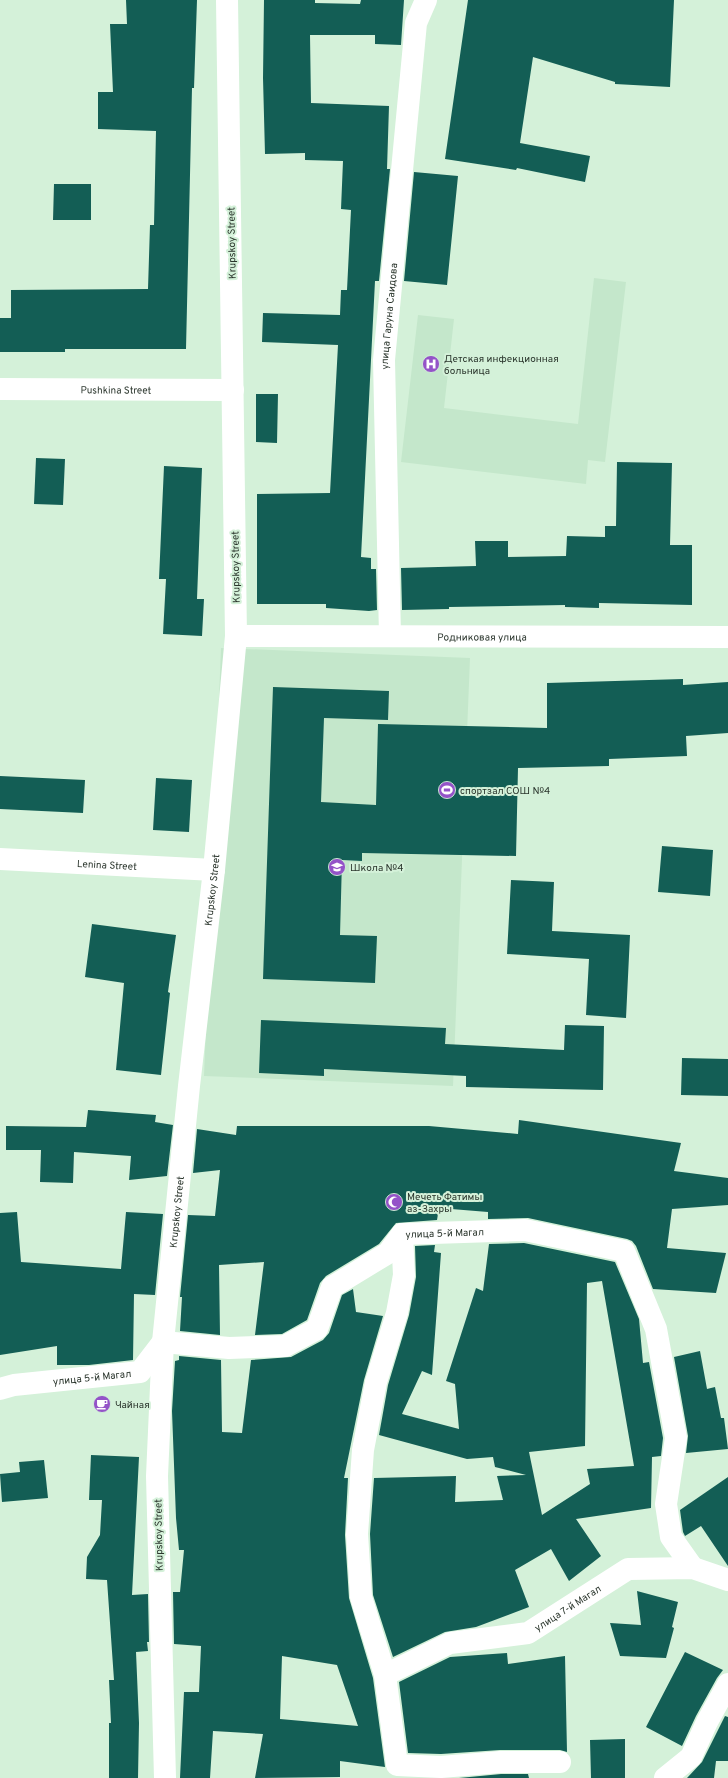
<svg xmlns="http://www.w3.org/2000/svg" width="728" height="1778" font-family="Overpass,sans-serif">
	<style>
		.built { fill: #c4e7cb }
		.building { fill: #135e55; fill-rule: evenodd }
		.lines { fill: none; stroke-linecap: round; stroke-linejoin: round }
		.minor { stroke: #fff; stroke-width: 22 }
		.tertiary { stroke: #fff; stroke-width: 22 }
		.labels { text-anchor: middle; stroke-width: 4; stroke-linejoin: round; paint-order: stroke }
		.street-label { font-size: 10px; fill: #2a352c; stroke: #d4f1d9 }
		.poi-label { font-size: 10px; fill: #2a352c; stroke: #d4f1d9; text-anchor: start }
	</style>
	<rect width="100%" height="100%" fill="#d4f1d9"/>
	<path class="built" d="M 594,278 L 626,282 L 605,462 L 588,460 L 586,484 L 401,462 L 418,315 L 454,319 L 444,408 L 578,424 Z
		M 221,648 L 470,658 L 453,1086 L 204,1076 Z"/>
	<path class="building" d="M 126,0 L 197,0 L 194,88 L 192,88 L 186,349 L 65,349 L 65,352 L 0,352 L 0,318 L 11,318 L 11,290 L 148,289 L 150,225 L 154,225 L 156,131 L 98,129 L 98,92 L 113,92 L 110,24 L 127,24 Z
		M 264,0 L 315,0 L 315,3 L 360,4 L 361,0 L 404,0 L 401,45 L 375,44 L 375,35 L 310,35 L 311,103 L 389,106 L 387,169 L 390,169 L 379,281 L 375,281 L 361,557 L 371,558 L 371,569 L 376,569 L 377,610 L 369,611 L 326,608 L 326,604 L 257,604 L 257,494 L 330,493 L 338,345 L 262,342 L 263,313 L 340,315 L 341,290 L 347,290 L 351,210 L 341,209 L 343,161 L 305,160 L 305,153 L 265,154 L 263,78 Z
		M 468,0 L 674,0 L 670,87 L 615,84 L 615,82 L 533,57 L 520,143 L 590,156 L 585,182 L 517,168 L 516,170 L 445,159 Z
		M 414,172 L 458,176 L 447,285 L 404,281 Z
		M 54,184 L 91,184 L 91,220 L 53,220 Z
		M 256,394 L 278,394 L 277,443 L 256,442 Z
		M 36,458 L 65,459 L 63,505 L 34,504 Z
		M 617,462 L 672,463 L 670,545 L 692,545 L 692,605 L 599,603 L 599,608 L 565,607 L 565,605 L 449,607 L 449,609 L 402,610 L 401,568 L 476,566 L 475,541 L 508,541 L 508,557 L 566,556 L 567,536 L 605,537 L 605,526 L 616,526 Z
		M 164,466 L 202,468 L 197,599 L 204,599 L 202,636 L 163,634 L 166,579 L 159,579 Z
		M 683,679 L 683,685 L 728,682 L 728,733 L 686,736 L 687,756 L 609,759 L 609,766 L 518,768 L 516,856 L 362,853 L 362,861 L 342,860 L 340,935 L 377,936 L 375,983 L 263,979 L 273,687 L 389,691 L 388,720 L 324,718 L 321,802 L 376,805 L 378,724 L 547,728 L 547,683 Z
		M 0,776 L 85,780 L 83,813 L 0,809 Z
		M 156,778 L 192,780 L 189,832 L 153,830 Z
		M 662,846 L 713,850 L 710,896 L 658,892 Z
		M 511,880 L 554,882 L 552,931 L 630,935 L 626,1018 L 586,1015 L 589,959 L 507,954 Z
		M 92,924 L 176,935 L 168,992 L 170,993 L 161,1075 L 116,1070 L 124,983 L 85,977 Z
		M 261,1020 L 446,1028 L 445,1044 L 564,1050 L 565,1025 L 604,1026 L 603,1090 L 466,1087 L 466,1076 L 324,1069 L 324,1076 L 259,1073 Z
		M 682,1058 L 728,1059 L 728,1096 L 681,1095 Z
		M 88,1110 L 156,1115 L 155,1122 L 173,1125 L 167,1176 L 129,1180 L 131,1156 L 74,1152 L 73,1183 L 40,1182 L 41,1150 L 6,1150 L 6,1126 L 86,1127 Z
		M 519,1120 L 681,1143 L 674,1171 L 728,1178 L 728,1205 L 672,1209 L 667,1248 L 726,1253 L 716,1293 L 653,1289 L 636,1246 L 632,1241 L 627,1239 L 528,1218 L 488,1219 L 488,1212 L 439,1208 L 437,1220 L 396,1223 L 379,1244 L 326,1276 L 320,1283 L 307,1320 L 282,1334 L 255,1335 L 264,1262 L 219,1265 L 220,1335 L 180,1331 L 182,1297 L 180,1297 L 188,1215 L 215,1216 L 220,1170 L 193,1173 L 197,1129 L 236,1135 L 237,1126 L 429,1126 L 518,1134 Z
		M 17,1212 L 21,1262 L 121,1269 L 126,1212 L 163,1214 L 155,1295 L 134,1294 L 133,1360 L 89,1365 L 57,1365 L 57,1346 L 0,1355 L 0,1213 Z
		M 524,1243 L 615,1262 L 639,1319 L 643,1363 L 649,1362 L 663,1438 L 661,1456 L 652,1457 L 651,1508 L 576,1519 L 601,1556 L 569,1581 L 551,1549 L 515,1570 L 529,1607 L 476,1627 L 445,1632 L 393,1657 L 373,1595 L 370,1534 L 374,1478 L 456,1476 L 455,1502 L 503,1500 L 497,1476 L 526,1475 L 495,1467 L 493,1457 L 467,1459 L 379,1435 L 388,1385 L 409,1315 L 416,1277 L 415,1246 L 435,1245 L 434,1252 L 441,1253 L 432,1375 L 422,1371 L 402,1414 L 459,1429 L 455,1384 L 446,1381 L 476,1288 L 483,1291 L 489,1244 ZM 602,1281 L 634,1466 L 587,1469 L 590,1484 L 542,1515 L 529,1452 L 585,1446 L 587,1283 Z
		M 353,1289 L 356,1312 L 383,1316 L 364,1380 L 344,1478 L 348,1478 L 345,1535 L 349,1598 L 373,1678 L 385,1767 L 340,1761 L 340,1777 L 255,1778 L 263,1734 L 213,1731 L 210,1778 L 180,1778 L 184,1692 L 199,1692 L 201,1646 L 174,1644 L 173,1592 L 180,1592 L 184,1550 L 179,1550 L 176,1518 L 172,1411 L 175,1361 L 179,1360 L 179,1356 L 221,1360 L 222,1432 L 242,1433 L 251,1360 L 291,1357 L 323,1340 L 329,1333 L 342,1295 ZM 282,1656 L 337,1665 L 358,1726 L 280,1719 Z
		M 700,1351 L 707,1389 L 715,1387 L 721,1418 L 724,1418 L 728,1449 L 686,1453 L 688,1436 L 674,1357 Z
		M 91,1455 L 139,1457 L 132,1595 L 148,1594 L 149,1642 L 147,1642 L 148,1651 L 136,1652 L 139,1723 L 138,1778 L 109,1778 L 109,1723 L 111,1723 L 109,1680 L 114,1680 L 107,1580 L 86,1579 L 87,1557 L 100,1535 L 102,1500 L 89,1500 Z
		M 44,1460 L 48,1498 L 2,1502 L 0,1474 L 20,1472 L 19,1462 Z
		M 728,1477 L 728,1566 L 701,1526 L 685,1536 L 683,1532 L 680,1510 Z
		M 637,1591 L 678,1602 L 672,1627 L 674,1628 L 666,1658 L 620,1656 L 610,1623 L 641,1625 Z
		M 685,1652 L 723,1670 L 717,1678 L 696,1716 L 682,1746 L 646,1727 Z
		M 507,1653 L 508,1664 L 565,1656 L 567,1752 L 560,1750 L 500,1750 L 441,1754 L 408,1753 L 399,1682 L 450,1657 Z
		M 725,1716 L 728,1717 L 728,1761 L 716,1761 L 714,1778 L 687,1778 L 702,1762 Z
		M 625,1739 L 625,1778 L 591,1778 L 590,1740 Z
		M 501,1774 L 528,1774 L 529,1778 L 459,1778 Z"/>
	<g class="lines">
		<g class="minor">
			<path id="s1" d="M 0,389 L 233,390"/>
			<path id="s2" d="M 236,636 L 728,637"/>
			<path id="s3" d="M 390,636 L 384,360 L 416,23 L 426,0"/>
			<path d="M 402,1234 L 404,1275 L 397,1313 L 376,1382 L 363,1450 L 357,1534 L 361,1597 L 385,1675 L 397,1765 L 441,1767 L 500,1762 L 560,1762"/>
			<path id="s4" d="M 0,1389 L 14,1385 L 140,1372 L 163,1342 L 229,1348 L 285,1346 L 317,1329 L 332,1287 L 388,1253 L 402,1234 L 525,1230 L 624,1251 L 656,1329 L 676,1438 L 666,1504 L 671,1537 L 693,1568"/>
			<path id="s5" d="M 385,1675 L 450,1643 L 528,1633 L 628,1569 L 693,1568 L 728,1580"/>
			<path id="s6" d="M 165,1778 L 157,1476 L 163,1342 L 189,1086 L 214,870 L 236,636 L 227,0"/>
			<path d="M 665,1778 L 691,1757 L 707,1722 L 728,1684"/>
		</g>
		<path class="tertiary" id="s7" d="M 0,859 L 214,870"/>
	</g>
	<defs>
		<g id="hospital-disc" transform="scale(0.9)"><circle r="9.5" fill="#9453c8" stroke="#d4f1d9"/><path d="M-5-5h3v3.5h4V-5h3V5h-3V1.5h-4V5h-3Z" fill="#fff"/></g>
		<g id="stadium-disc" transform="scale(0.9)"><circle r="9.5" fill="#9453c8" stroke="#d4f1d9"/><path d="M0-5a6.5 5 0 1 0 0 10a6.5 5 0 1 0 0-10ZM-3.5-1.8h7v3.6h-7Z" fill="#fff"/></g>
		<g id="school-disc" transform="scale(0.9)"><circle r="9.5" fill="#9453c8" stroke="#d4f1d9"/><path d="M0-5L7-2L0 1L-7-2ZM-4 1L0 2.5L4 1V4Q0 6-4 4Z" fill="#fff"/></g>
		<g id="mosque-disc" transform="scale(0.9)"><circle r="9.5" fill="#9453c8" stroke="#d4f1d9"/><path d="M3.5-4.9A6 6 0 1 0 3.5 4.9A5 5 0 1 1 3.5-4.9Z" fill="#fff"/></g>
		<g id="cafe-disc" transform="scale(0.9)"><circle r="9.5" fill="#9453c8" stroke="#d4f1d9"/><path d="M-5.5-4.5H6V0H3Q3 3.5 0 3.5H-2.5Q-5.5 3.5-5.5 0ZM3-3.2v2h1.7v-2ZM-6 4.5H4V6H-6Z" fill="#fff"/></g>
	</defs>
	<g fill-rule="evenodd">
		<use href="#hospital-disc" x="431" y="364"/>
		<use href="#stadium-disc" x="447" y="790"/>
		<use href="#school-disc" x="337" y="867"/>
		<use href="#mosque-disc" x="394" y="1202"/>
		<use href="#cafe-disc" x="102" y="1404"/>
	</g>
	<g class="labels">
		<g class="street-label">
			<text transform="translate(231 243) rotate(-91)" y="4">Krupskoy Street</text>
			<text dy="4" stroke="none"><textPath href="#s3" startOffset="320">улица Гаруна Саидова</textPath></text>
			<text dy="4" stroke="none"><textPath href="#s1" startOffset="116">Pushkina Street</textPath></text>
			<text transform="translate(235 567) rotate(-91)" y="4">Krupskoy Street</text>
			<text dy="4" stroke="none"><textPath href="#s2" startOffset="246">Родниковая улица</textPath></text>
			<text dy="4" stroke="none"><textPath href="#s7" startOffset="107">Lenina Street</textPath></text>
			<text dy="4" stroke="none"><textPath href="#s6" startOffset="891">Krupskoy Street</textPath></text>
			<text dy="4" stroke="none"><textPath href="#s6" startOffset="567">Krupskoy Street</textPath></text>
			<text dy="4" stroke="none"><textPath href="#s4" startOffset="514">улица 5-й Магал</textPath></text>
			<text dy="4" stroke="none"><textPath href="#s4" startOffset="93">улица 5-й Магал</textPath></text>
			<text transform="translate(158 1535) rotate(-91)" y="4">Krupskoy Street</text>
			<text dy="4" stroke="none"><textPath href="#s5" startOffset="198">улица 7-й Магал</textPath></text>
		</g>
		<g class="poi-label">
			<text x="444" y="362">Детская инфекционная<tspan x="444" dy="12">больница</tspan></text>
			<text x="460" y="794">спортзал СОШ №4</text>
			<text x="350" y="871">Школа №4</text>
			<text x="407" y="1200">Мечеть Фатимы<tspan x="407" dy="12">аз-Захры</tspan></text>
			<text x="115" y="1408">Чайная</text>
		</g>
	</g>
</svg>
